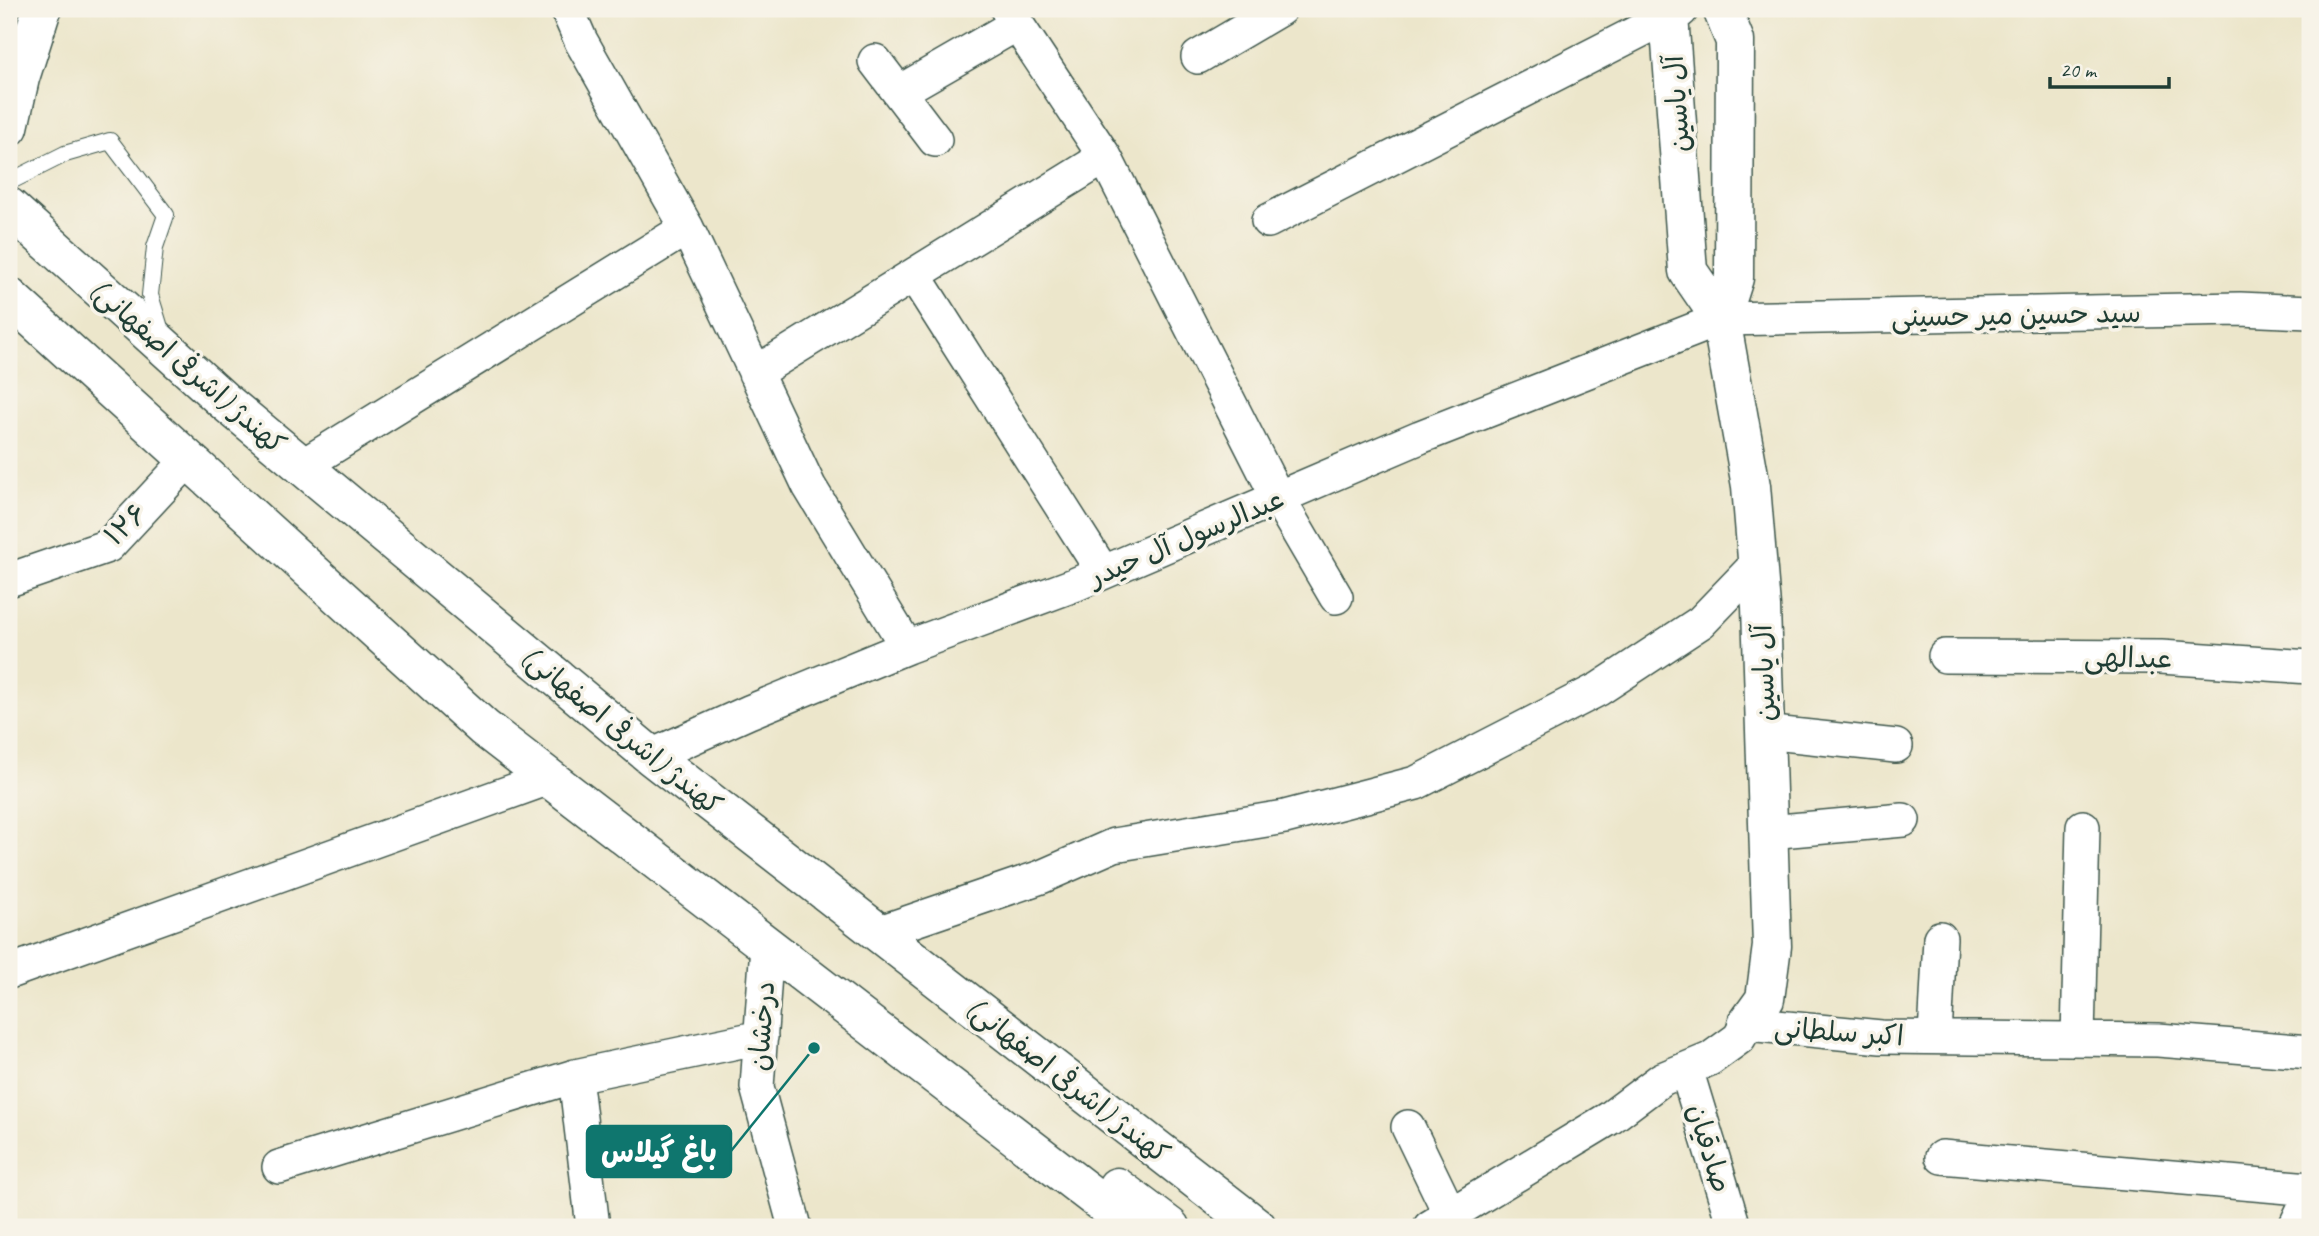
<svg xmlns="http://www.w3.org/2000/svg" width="2319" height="1236" font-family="Caveat,'Playpen Sans Arabic',sans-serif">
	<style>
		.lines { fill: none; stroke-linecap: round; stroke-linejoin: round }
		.lane-casing { stroke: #3e564b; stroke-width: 18 }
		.street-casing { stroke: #3e564b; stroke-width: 36 }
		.secondary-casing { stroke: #3e564b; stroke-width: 41 }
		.primary-casing { stroke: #3e564b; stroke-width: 41 }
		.lane { stroke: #fff; stroke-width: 16 }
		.street { stroke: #fff; stroke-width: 33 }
		.secondary { stroke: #fff; stroke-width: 38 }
		.primary { stroke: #fff; stroke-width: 38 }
		.labels { text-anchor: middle; stroke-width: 7; stroke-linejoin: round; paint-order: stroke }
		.street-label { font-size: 28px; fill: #1f3d34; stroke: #f7f3e8 }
		.leader { fill: none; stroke: #0f766e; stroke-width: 2.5 }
		.callout-dot { fill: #0f766e; stroke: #f7f3e8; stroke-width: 2.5 }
		.callout { fill: #0f766e; stroke: #0f766e; stroke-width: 2.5 }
		.callout-label { font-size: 30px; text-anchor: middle; font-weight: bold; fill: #fff }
	</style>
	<rect width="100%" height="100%" fill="#f7f3e8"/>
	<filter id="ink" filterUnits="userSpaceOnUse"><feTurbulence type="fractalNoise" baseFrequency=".0143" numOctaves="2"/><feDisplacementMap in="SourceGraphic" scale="14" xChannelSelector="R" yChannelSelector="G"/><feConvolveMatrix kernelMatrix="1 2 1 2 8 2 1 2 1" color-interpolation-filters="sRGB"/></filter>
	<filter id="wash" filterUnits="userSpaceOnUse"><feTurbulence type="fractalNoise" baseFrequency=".00686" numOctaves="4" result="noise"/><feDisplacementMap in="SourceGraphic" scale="28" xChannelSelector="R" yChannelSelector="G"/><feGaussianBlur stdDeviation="1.57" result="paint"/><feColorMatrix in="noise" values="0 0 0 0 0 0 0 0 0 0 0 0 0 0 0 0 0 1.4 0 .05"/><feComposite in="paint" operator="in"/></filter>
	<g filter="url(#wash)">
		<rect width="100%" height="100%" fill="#ece6cb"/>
	</g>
	<g filter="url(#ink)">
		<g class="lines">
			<g class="lane-casing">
				<path id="lane" d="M 9,182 L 65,154 L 110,141 L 166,215 L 155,247 L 150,295 L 161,331"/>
			</g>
			<g class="street-casing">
				<path id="street" d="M 567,9 L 581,41 L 687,228 L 809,486 L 907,647
					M 1007,9 L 1105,157 L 1278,498 L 1336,597
					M 1198,57 L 1280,9
					M 875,61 L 935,140
					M 899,92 L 1017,24
					M 1268,221 L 1669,16
					M 914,275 L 1103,572
					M 755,373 L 1105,157
					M 302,466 L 687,228
					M 9,580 L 108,546 L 188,460
					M 1945,656 L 2161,657 L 2310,667
					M 1765,732 L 1896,746
					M 651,756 L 749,712 L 907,647 L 1074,585 L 1420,437 L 1721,319 L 2240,309 L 2310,312
					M 1768,832 L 1903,820
					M 880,932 L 1041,877 L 1114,845 L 1285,817 L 1416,783 L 1599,689 L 1701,622 L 1757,564
					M 767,946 L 757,1087 L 795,1227
					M 9,972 L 549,778
					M 1935,1037 L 1940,938
					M 2078,1039 L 2083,827
					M 1686,1069 L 1734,1227
					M 575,1076 L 593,1227
					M 1408,1127 L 1451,1216
					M 1942,1157 L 2310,1189
					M 279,1167 L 575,1076 L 761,1037
					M 1430,1227 L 1610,1118 L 1662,1079 L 1710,1059 L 1739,1038 L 1747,1024 L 1881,1037 L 2158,1040 L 2310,1052
					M 2295,1227 L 2310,1195"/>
			</g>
			<g class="secondary-casing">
				<path id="secondary" d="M 1679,9 L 1669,16 L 1688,271 L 1721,319 L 1751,486 L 1761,607 L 1772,946 L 1765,999 L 1747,1024
					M 1721,319 L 1734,278 L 1735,41 L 1722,9"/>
			</g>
			<g class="primary-casing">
				<path id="primary" d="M 9,127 L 20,78 L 42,9
					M 9,207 L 223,400 L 651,756 L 1257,1227
					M 9,297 L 484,728 L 1133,1227
					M 1117,1187 L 1170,1227"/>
			</g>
			<use href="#lane" class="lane"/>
			<use href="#street" class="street"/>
			<use href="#secondary" class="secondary"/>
			<use href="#primary" class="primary"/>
		</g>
	</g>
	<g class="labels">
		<g class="street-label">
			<text transform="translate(1676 104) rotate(-94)" y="10">آل یاسین</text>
			<text transform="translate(2016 314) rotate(-1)" y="10">سید حسین میر حسینی</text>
			<text transform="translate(188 366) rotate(41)" y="10">کهندژ (اشرفی اصفهانی)</text>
			<text transform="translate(125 524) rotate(-43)" y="10">۱۲۶</text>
			<text transform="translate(1186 537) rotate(-23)" y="10">عبدالرسول آل حیدر</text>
			<text transform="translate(2128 657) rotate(1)" y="10">عبدالهی</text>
			<text transform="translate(1763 673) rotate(-92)" y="10">آل یاسین</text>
			<text transform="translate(622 730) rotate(39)" y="10">کهندژ (اشرفی اصفهانی)</text>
			<text transform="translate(761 1026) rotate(-86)" y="10">درخشان</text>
			<text transform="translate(1839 1031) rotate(4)" y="10">اکبر سلطانی</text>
			<text transform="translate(1068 1080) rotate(38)" y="10">کهندژ (اشرفی اصفهانی)</text>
			<text transform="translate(1710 1148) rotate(73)" y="10">صادقیان</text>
		</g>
	</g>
	<path class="leader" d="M814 1048L731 1151"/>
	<circle class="callout-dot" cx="814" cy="1048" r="7"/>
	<rect class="callout" x="587" y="1126" width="144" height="51" rx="7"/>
	<g class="callout-label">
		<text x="659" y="1162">باغ گیلاس</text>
	</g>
	<rect width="2319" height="1236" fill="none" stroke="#f7f3e8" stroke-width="35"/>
	<path d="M2050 77v10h119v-10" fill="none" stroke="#1f3d34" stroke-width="3.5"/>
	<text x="2060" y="77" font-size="21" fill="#1f3d34" stroke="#f7f3e8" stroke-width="5" paint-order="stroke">20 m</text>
</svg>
